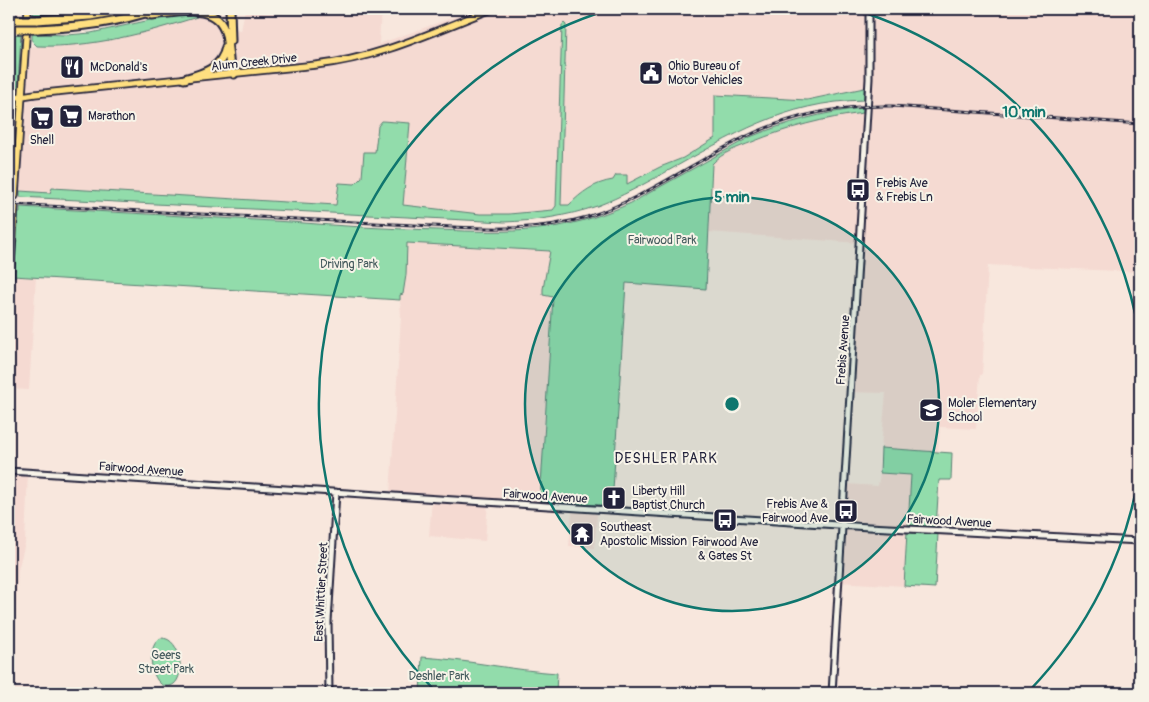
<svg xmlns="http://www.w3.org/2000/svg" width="1149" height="702" font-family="Pangolin,sans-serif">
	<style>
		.built { fill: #f5dad2 }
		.green { fill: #92dcab; stroke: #5a7f73 }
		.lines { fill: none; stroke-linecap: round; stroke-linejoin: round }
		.secondary-casing { stroke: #22223b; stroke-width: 9 }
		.primary-casing { stroke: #22223b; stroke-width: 9 }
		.highway-casing { stroke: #22223b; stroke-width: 11 }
		.secondary { stroke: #f7f3e8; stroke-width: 5 }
		.primary { stroke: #ffdf80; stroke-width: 5.5 }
		.highway { stroke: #ffdf80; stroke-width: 7 }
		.rail-casing { stroke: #22223b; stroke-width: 3 }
		.rail { stroke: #f7f3e8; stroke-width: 1; stroke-dasharray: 4; stroke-linecap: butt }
		.highway-bridge-casing { stroke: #22223b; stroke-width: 11; stroke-linecap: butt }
		.highway-bridge { stroke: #ffdf80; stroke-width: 7 }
		.ring { fill: none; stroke: #0f766e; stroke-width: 2.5 }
		.labels { text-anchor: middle; stroke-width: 4; stroke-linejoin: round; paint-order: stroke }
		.street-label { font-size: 12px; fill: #22223b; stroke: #f7f3e8 }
		.poi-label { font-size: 12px; fill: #22223b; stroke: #f7f3e8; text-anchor: start }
		.park-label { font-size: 12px; fill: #445a5d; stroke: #f7f3e8 }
		.neighbourhood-label { font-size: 14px; letter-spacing: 1px; fill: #22223b; stroke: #f7f3e8 }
		.centre { fill: #0f766e; stroke: #f7f3e8; stroke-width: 2.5 }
		.ring-label { font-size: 15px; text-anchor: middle; font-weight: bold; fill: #0f766e; stroke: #f7f3e8; stroke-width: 4; stroke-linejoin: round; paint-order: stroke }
	</style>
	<rect width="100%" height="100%" fill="#f8e7dd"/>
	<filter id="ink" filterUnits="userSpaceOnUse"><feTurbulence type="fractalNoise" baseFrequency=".02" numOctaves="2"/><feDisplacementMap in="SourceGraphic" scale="10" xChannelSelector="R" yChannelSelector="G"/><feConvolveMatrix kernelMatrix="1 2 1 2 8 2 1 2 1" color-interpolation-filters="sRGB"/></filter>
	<g filter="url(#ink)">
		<path class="built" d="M 245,9 L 381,9 L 379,44 L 476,9 L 1140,9 L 1140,272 L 988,265 L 982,375 L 980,375 L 976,429 L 940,427 L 938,452 L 881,448 L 886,393 L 850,392 L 860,243 L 709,232 L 712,164 L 721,155 L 782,130 L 811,121 L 863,113 L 864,88 L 807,100 L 716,95 L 715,138 L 683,158 L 660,167 L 627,184 L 613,180 L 602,182 L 585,190 L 569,205 L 560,205 L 566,25 L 564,23 L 562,25 L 556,207 L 553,210 L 509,214 L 480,214 L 403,205 L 410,123 L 383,121 L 378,126 L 375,152 L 364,152 L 362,177 L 336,205 L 52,188 L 50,193 L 9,191 L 9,93 L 13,93 L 18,87 L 20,46 L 60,47 L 207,15 L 241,31 Z
			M 17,213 L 13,276 L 36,277 L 29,390 L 9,389 L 9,214 Z
			M 403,243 L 555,251 L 540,501 L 537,505 L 488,502 L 485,541 L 429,536 L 432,499 L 390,495 L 401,317 L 400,300 Z
			M 9,470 L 28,471 L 25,543 L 18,570 L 11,693 L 9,693 Z
			M 880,473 L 911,475 L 904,586 L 838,582 L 845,484 L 878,486 Z
			M 573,503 L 598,505 L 594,548 L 569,546 Z"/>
		<path class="green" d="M 34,9 L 109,9 L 62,14 L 33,15 Z
			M 191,14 L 197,17 C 146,33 91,48 37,46 L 32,41 L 32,34 L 67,35 L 91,33 L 155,19 Z
			M 564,23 L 566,25 L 561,205 L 569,205 C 582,192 594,183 613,180 L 616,175 L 627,175 L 627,184 L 660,167 L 683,158 L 715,138 L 715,95 L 807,100 L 864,88 L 864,100 C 783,102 733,135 666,172 C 644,184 621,197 597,206 C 568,216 535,221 504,222 L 20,197 L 20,191 L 50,193 L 52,188 L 336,205 L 339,183 L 355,184 L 362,177 L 364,152 L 375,152 L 378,126 L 382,121 L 410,123 L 403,205 L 480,214 L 509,214 L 553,210 L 556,206 L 562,25 Z
			M 21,34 L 18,87 L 13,93 L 9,93 L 9,35 Z
			M 863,108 L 863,113 C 824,118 789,127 752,142 C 737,148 723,152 712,164 L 706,289 L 626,283 L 612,506 L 540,501 L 553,297 L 543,295 L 543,289 L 550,251 L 407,243 L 406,275 L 403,294 L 400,295 L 400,300 L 13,276 L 17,213 L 20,213 L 20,207 C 110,212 201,217 291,222 C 340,226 389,229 439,230 C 512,233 562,234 631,203 L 750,137 C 787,122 824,112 863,108 Z
			M 881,448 L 952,453 L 951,480 L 939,480 L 936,528 L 908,527 L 911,475 L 880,473 Z
			M 907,532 L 938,534 L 935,588 L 904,586 Z
			M 161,638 C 182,637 187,682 170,686 C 151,690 144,646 161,638 Z
			M 422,657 C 468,660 512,670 557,673 L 556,693 L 420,693 Z"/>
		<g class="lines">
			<g class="secondary-casing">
				<path id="secondary" d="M 9,471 L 869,527 L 1140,541
					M 329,693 L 328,622 L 336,492
					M 832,693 L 869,79 L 869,9"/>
			</g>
			<g class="primary-casing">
				<path id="primary" d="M 9,98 L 35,94 L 316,65 C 380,58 432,32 492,9
					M 15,196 L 28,9
					M 9,294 L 15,206"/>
			</g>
			<g class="highway-casing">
				<path id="highway" d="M 230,9 L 231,41
					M 145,13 L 152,15 C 177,13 217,0 226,35 C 228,46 229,58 230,70 L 234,74
					M 9,20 L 18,20
					M 37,20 L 90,16 L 129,9
					M 37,29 C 78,27 118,23 157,9
					M 184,79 C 202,74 222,69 226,47"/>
			</g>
			<use href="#secondary" class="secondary"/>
			<use href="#primary" class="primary"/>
			<use href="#highway" class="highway"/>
			<g class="rail-casing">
				<path id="rail" d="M 9,204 L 452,227 C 497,229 542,230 587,217 C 644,199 692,163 745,137 C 791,115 840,105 892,106 L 1140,124"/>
			</g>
			<use href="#rail" class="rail"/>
			<g class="highway-bridge-casing">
				<path id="highway-bridge" d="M 18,20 L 37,20
					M 17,29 L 37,29"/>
			</g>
			<use href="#highway-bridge" class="highway-bridge"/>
		</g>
	</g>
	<circle cx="732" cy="404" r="207" fill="#0f766e" fill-opacity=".12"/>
	<g class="ring">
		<circle cx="732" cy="404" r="207"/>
		<path d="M1140 469A413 413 0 0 1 1029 691M435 691A413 413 0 0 1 611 9M853 9A413 413 0 0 1 1140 339"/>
	</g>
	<defs>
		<g id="restaurant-square" transform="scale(1.25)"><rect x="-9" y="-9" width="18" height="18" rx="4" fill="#22223b" stroke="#f7f3e8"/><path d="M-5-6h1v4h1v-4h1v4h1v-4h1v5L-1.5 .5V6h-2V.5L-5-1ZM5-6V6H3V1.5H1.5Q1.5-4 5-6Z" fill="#fff"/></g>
		<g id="civic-square" transform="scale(1.25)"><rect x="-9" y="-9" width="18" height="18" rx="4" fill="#22223b" stroke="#f7f3e8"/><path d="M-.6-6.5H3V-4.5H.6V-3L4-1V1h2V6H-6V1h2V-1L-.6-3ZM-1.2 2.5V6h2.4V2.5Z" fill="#fff"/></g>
		<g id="supermarket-square" transform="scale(1.25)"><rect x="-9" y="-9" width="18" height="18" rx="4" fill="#22223b" stroke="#f7f3e8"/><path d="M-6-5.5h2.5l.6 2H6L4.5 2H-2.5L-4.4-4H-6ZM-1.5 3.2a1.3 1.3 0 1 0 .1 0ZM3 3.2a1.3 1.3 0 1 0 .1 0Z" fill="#fff"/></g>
		<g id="bus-square" transform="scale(1.25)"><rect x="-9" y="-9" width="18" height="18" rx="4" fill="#22223b" stroke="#f7f3e8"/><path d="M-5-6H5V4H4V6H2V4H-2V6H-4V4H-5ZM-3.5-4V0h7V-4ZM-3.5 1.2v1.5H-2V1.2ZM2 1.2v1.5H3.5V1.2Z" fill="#fff"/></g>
		<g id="school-square" transform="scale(1.25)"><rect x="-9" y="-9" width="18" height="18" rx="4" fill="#22223b" stroke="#f7f3e8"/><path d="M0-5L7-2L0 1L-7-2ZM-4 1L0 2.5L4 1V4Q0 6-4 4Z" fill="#fff"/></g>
		<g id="church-square" transform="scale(1.25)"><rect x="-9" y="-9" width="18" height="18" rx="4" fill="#22223b" stroke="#f7f3e8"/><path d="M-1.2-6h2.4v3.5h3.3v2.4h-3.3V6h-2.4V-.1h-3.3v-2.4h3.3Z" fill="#fff"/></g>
		<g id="temple-square" transform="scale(1.25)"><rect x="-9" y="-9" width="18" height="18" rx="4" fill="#22223b" stroke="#f7f3e8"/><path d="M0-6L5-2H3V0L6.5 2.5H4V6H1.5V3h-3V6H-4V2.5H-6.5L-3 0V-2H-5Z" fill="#fff"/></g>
	</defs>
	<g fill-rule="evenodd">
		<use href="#restaurant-square" x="72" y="67"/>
		<use href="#civic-square" x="651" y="73"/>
		<use href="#supermarket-square" x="71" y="116"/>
		<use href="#supermarket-square" x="42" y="118"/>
		<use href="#bus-square" x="858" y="190"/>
		<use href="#school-square" x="931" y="410"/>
		<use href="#church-square" x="614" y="498"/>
		<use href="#bus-square" x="846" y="511"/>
		<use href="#bus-square" x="725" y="520"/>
		<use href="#temple-square" x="582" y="534"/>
	</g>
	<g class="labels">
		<g class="street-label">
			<text transform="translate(254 62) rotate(-6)" y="4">Alum Creek Drive</text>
			<text transform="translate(843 350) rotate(-86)" y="4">Frebis Avenue</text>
			<text transform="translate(141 469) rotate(4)" y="4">Fairwood Avenue</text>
			<text transform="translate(545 496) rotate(4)" y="4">Fairwood Avenue</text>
			<text transform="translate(949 521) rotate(3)" y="4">Fairwood Avenue</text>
			<text transform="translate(321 592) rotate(-87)" y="4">East Whittier Street</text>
		</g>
		<g class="poi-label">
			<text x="668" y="70">Ohio Bureau of<tspan x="668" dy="14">Motor Vehicles</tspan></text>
			<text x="90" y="71">McDonald's</text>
			<text x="88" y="120">Marathon</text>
			<text x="42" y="144" text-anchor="middle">Shell</text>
			<text x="876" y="187">Frebis Ave<tspan x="876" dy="14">&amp; Frebis Ln</tspan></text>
			<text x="948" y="407">Moler Elementary<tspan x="948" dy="14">School</tspan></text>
			<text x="632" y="495">Liberty Hill<tspan x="632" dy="14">Baptist Church</tspan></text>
			<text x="828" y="508" text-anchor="end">Frebis Ave &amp;<tspan x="828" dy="14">Fairwood Ave</tspan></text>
			<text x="600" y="531">Southeast<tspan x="600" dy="14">Apostolic Mission</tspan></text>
			<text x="725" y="546" text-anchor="middle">Fairwood Ave<tspan x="725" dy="14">&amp; Gates St</tspan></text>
		</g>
		<g class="park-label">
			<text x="662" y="244">Fairwood Park</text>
			<text x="349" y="268">Driving Park</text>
			<text x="166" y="659">Geers<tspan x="166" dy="14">Street Park</tspan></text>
			<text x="439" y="680">Deshler Park</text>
		</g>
		<g class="neighbourhood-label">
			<text x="666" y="463">DESHLER PARK</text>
		</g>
	</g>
	<circle cx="732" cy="404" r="8" class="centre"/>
	<g class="ring-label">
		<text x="1024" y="117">10 min</text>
		<text x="732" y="202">5 min</text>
	</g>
	<rect width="1149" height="702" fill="none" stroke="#f7f3e8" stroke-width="30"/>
	<rect x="15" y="15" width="1119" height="672" fill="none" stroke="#22223b" stroke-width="2" filter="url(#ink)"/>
</svg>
